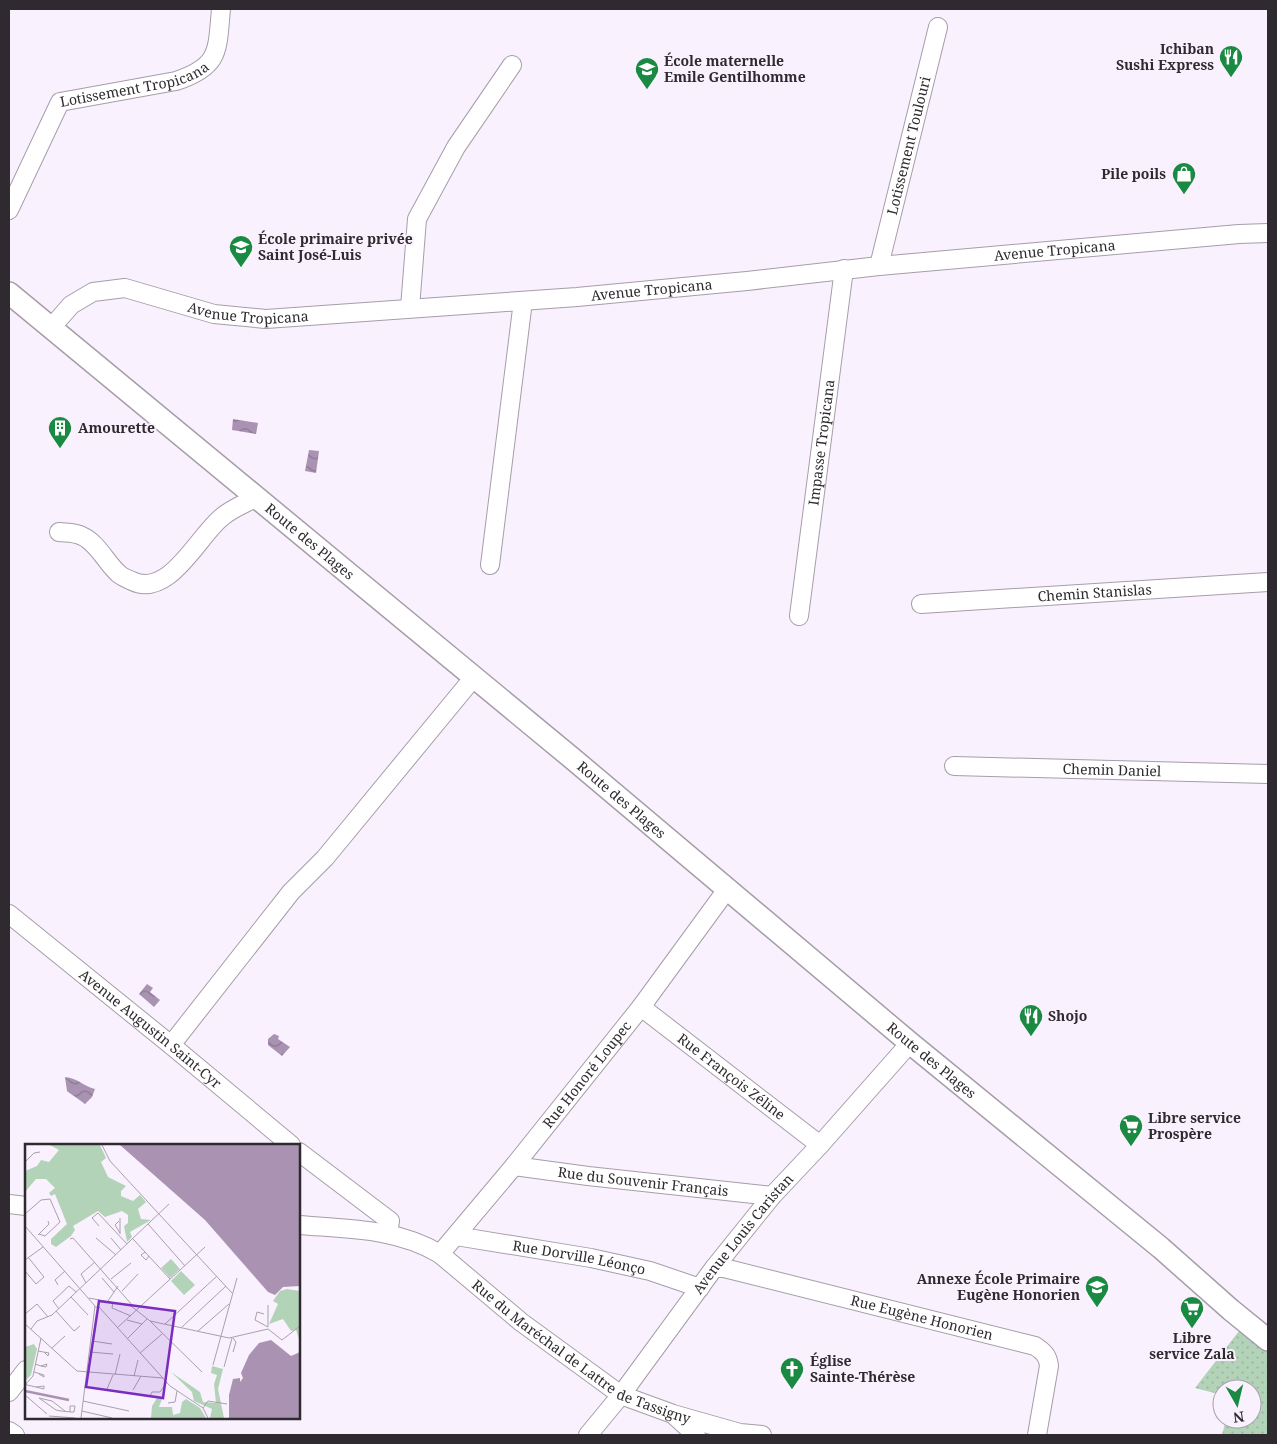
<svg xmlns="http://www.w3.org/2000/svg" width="1277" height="1444" font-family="'Noto Serif',serif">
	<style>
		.park { fill: url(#park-dots) }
		.water { fill: url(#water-waves) }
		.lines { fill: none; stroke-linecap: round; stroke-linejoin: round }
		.minor-casing { stroke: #a69da9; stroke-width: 20 }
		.tertiary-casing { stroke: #a69da9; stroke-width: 24 }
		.minor { stroke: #fff; stroke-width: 18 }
		.tertiary { stroke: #fff; stroke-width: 21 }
		.labels { text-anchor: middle; stroke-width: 4; stroke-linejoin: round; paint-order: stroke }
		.poi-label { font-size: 14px; font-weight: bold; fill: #2e2a2f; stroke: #faf1fe; text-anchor: start }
		.street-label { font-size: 14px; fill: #2e2a2f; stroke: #faf1fe }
		.inset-river { fill: none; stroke: #aa93b2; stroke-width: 2.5 }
		.inset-road { fill: none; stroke: #a8a1ab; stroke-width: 1 }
		.view { fill: #7b2cbf; fill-opacity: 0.15; stroke: #7b2cbf; stroke-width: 2.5 }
		.inset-edge { fill: none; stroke: #2e2a2f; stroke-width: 2.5 }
	</style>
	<defs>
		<pattern id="park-dots" width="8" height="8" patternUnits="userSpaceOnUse" patternTransform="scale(1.25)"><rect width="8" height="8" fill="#b3d3b8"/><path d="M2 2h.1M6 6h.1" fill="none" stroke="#9ab59e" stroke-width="1.8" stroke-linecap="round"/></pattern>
		<pattern id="water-waves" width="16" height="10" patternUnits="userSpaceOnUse" patternTransform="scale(1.25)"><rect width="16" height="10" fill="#aa93b2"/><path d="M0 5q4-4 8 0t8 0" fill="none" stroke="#8b7891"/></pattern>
	</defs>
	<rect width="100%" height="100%" fill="#faf1fe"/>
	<path class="park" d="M 1239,1331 L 1268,1352 L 1268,1435 L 1222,1435 L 1226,1419 L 1252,1419 L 1252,1389 L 1222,1389 L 1222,1395 L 1195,1388 Z"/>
	<path class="water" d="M 233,419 L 258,423 L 256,434 L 232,430 Z
		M 309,450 L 319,451 L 316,473 L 305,471 Z
		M 147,984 L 153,988 L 150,992 L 160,1000 L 154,1007 L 139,994 Z
		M 274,1034 L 279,1036 L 278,1039 L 290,1047 L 282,1056 L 268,1045 L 268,1039 Z
		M 65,1077 C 78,1078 83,1086 95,1089 L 92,1097 L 85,1104 L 67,1091 Z"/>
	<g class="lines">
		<g class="minor-casing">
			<g id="minor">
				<path id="s1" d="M 9,210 L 60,102 L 176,81 C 221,66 217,50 221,9"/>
				<path id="s2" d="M 879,266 L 938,27"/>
				<path d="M 410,308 L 417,219 L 456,147 L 512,65"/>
				<path id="s3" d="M 51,328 L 71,305 L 93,292 L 125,288 L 214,314 L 266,319 L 577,297 L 747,281 L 879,266 L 1239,234 L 1268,233"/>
				<path d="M 59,532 C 67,533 74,532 82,536 C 97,542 107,564 119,574 C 122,577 128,579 132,581 C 169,599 198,536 222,517 C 231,509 244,504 255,498"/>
				<path d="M 490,565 L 523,301"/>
				<path id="s4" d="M 921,604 L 1268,582"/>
				<path id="s5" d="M 799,616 L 844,269"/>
				<path id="s6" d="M 954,766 L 1268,774"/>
				<path id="s7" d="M 9,914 L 171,1045 L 291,1145"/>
				<path id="s8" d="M 641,1007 L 820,1145"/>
				<path d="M 171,1045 L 291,892 L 325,858 L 474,677"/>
				<path d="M 299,1152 L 390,1221 L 388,1234"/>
				<path id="s9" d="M 514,1166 L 588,1176 L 772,1196"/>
				<path d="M 9,1204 L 26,1206"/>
				<path id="s10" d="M 299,1225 C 347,1229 397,1228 440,1254 L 521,1322 L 621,1395 L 673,1414 L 740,1433 L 762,1435"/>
				<path id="s11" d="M 456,1236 L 591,1258 L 650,1271 L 700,1288"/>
				<path id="s12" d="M 440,1254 L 514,1166 L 641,1007 L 728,888"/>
				<path id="s13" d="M 714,1268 L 724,1268 L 1035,1346 C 1044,1352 1048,1356 1049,1366 L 1037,1435"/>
				<path d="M 9,1392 L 26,1370"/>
				<path d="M 675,1416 L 696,1435"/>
				<path d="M 9,1431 L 15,1435"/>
				<path id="s14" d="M 588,1435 L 621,1395 L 714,1268 L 772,1196 L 820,1145 L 910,1043"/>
			</g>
		</g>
		<g class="tertiary-casing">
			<g id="tertiary">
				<path id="s15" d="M 9,293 L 573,759 L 910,1043 L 1161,1248 L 1231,1310 L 1268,1340"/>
			</g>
		</g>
		<use href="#minor" class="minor"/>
		<use href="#tertiary" class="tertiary"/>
	</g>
	<defs>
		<g id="restaurant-pin" transform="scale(1.25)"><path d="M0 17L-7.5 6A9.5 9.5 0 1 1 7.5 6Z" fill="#1a8a42" stroke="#faf1fe"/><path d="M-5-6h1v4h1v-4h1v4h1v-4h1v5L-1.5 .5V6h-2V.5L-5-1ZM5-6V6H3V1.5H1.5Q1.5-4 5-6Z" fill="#fff"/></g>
		<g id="school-pin" transform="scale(1.25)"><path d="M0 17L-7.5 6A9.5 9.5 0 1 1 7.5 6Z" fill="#1a8a42" stroke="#faf1fe"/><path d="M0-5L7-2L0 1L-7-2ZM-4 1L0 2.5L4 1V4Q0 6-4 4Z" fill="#fff"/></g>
		<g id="shop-pin" transform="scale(1.25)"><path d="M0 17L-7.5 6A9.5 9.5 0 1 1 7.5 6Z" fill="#1a8a42" stroke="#faf1fe"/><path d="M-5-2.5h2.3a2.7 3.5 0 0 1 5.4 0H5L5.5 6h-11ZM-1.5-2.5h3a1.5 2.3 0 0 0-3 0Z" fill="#fff"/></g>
		<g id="building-pin" transform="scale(1.25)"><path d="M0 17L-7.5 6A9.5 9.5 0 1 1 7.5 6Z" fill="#1a8a42" stroke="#faf1fe"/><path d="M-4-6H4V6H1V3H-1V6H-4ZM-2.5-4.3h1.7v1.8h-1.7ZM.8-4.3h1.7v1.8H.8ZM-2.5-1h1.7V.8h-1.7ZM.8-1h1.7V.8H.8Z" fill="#fff"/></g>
		<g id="supermarket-pin" transform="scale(1.25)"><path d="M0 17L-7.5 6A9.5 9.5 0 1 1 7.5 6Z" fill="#1a8a42" stroke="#faf1fe"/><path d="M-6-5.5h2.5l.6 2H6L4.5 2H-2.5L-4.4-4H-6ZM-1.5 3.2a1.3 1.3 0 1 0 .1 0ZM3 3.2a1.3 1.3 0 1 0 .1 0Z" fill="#fff"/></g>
		<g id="church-pin" transform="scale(1.25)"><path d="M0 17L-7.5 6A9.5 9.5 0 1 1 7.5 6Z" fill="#1a8a42" stroke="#faf1fe"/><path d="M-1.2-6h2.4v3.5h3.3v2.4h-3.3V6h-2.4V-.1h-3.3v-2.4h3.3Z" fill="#fff"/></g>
	</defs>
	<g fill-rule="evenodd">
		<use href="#restaurant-pin" x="1231" y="57"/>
		<use href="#school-pin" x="647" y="69"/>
		<use href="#shop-pin" x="1184" y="174"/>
		<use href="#school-pin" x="241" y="247"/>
		<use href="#building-pin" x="60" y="428"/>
		<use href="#restaurant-pin" x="1031" y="1016"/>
		<use href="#supermarket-pin" x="1131" y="1126"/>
		<use href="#school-pin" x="1097" y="1287"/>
		<use href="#supermarket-pin" x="1192" y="1308"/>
		<use href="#church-pin" x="792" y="1369"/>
	</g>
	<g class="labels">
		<g class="poi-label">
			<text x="1214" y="54" text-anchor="end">Ichiban<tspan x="1214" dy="16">Sushi Express</tspan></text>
			<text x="664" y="66">École maternelle<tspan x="664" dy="16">Emile Gentilhomme</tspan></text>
			<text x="1166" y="179" text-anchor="end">Pile poils</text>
			<text x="258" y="244">École primaire privée<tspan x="258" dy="16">Saint José-Luis</tspan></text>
			<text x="78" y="433">Amourette</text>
			<text x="1048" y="1021">Shojo</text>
			<text x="1148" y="1123">Libre service<tspan x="1148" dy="16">Prospère</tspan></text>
			<text x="1080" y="1284" text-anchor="end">Annexe École Primaire<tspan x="1080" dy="16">Eugène Honorien</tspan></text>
			<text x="1192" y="1343" text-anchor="middle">Libre<tspan x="1192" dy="16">service Zala</tspan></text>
			<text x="810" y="1366">Église<tspan x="810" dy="16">Sainte-Thérèse</tspan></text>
		</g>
		<g class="street-label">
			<text dy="5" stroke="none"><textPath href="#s1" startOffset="196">Lotissement Tropicana</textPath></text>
			<text dy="5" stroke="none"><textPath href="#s2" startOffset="124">Lotissement Toulouri</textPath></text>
			<text dy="5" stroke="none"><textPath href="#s3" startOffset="1025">Avenue Tropicana</textPath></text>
			<text dy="5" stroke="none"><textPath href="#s3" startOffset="620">Avenue Tropicana</textPath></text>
			<text dy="5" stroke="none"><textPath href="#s3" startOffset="215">Avenue Tropicana</textPath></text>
			<text dy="5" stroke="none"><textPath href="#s5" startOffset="175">Impasse Tropicana</textPath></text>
			<text dy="5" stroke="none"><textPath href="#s15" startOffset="390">Route des Plages</textPath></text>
			<text dy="5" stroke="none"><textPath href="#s4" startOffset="174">Chemin Stanislas</textPath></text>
			<text dy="5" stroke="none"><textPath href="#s6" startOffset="158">Chemin Daniel</textPath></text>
			<text dy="5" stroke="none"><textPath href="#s15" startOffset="795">Route des Plages</textPath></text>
			<text dy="5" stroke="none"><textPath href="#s7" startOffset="182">Avenue Augustin Saint-Cyr</textPath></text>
			<text dy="5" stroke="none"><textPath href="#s15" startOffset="1200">Route des Plages</textPath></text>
			<text dy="5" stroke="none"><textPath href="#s12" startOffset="232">Rue Honoré Loupec</textPath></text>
			<text dy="5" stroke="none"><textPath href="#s8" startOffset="114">Rue François Zéline</textPath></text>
			<text dy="5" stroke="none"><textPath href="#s9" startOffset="130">Rue du Souvenir Français</textPath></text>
			<text dy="5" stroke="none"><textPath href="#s14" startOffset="254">Avenue Louis Caristan</textPath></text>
			<text dy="5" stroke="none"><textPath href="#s11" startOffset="125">Rue Dorville Léonço</textPath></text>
			<text dy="5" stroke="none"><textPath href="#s13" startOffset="214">Rue Eugène Honorien</textPath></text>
			<text dy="5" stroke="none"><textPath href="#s10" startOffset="319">Rue du Maréchal de Lattre de Tassigny</textPath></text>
		</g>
	</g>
	<g transform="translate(25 1144)">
		<rect width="275" height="275" fill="#faf1fe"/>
		<path d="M 262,145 L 275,147 L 275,198 L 271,186 L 266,187 L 258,175 L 244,180 L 253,160 L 248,157 L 255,147 ZM 9,200 L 12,205 L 6,231 L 0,237 L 0,203 ZM 132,254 L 137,255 L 134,263 L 147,263 L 148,271 L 155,269 L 157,258 L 161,255 L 175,264 L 181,274 L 126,274 L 127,262 Z" fill="#b3d3b8"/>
		<path d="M 25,1 L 75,1 L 81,14 L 76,18 L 83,33 L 101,42 L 96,47 L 96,52 L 108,57 L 115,51 L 121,58 L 113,65 L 116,75 L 126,76 L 105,88 L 107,93 L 102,98 L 99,82 L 103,79 L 103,71 L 97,67 L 80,73 L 73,67 L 48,82 L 50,86 L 46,92 L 31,103 L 26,100 L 26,95 L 42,80 L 30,50 L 26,52 L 24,49 L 30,44 L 21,35 L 11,35 L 0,48 L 0,27 L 12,22 L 16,16 L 24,18 L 34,6 ZM 187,222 L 198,225 L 193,245 L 199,274 L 185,274 L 187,265 L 169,257 L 167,248 L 146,228 L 175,248 L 178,258 L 191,259 L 189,240 L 192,231 L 186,229 Z" fill="#b3d3b8"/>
		<path d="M 146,115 L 155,125 L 145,134 L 136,124 Z" fill="#b3d3b8"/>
		<path d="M 156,127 L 170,141 L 159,151 L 146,137 Z" fill="#b3d3b8"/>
		<path d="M 95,1 L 275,1 L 275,142 L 258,143 L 250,151 L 243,148 L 180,76 ZM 246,196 L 266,212 L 275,208 L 275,274 L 204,274 L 204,251 L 208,235 L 215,234 L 215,238 L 218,234 L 216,229 L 224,211 L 234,199 Z" fill="#aa93b2"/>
		<path class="inset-river" d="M 0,247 L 44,256"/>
		<path class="inset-road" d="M 77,1 L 85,17 L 207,149M 0,18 L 9,9 L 15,8M 0,70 L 16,56 L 25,55 L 35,78 L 20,92 L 14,90M 95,74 L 95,90M 94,77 L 90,81 L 95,89M 123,80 L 160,122M 0,82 L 70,162 L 56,274M 74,82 L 67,74 L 73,69 L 102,100M 13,91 L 24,80 L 23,77M 71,94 L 91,111M 86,94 L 96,106M 45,95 L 48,94 L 108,162M 108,95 L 145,135M 120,108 L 116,111 L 121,116 L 124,112M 0,116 L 18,103M 0,127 L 11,140 L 19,133 L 3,113M 77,134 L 89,148M 86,135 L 106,119M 61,139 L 56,130 L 70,118M 33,141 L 30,136 L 40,127M 97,147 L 113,130M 46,153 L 63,171M 64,154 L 106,162 L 125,177 L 204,194 L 243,185 L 257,196 L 275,182M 83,157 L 93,142M 88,158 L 87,164 L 106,172M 70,163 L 74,163 L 145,242 L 178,264 L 183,274M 34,165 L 28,157 L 44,142 L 51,148M 31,167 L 49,187 L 55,182M 0,170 L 12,160 L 23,173M 239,170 L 232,168 L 230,176 L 243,183M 102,176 L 117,180M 125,177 L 177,228M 0,180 L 52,227 L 138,234M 140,180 L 192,132M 157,183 L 201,142M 243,183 L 243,161M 92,184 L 180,103M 6,185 L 12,177 L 27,171 L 144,60M 173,187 L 204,160M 208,194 L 211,198 L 208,208M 102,195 L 122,175M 67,197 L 87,200M 27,204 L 40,192M 13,207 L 24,209 L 23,212 L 19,208M 65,208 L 88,210M 115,209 L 137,190M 10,220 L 16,222 L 21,223 L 22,220 L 16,222M 188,221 L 212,134M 199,223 L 207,194M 9,228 L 19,231 L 19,233 L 14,230M 90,231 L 95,210M 109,232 L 113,216M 0,240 L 2,241 L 11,243 L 19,245 L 19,242 L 11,243M 0,241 L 8,232 L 16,194M 82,245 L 88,231M 108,246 L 116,232M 0,251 L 22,270M 125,252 L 127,248 L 135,248 L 142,238M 14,254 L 31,266 L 36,267 L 46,268 L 49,268 L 50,262 L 45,262 L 45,268M 14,254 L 27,257 L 40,267M 58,257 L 104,267M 143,259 L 150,258 L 152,247M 178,264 L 183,257 L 202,260M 57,267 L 87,274M 24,272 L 50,274"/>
		<path class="view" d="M 74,157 L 150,167 L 138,254 L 61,243 Z"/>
		<rect width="275" height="275" class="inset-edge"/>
	</g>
	<rect width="1277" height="1444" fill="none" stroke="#2e2a2f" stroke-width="20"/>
	<g transform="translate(1237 1404) rotate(172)"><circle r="24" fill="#faf1fe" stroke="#a8a1ab"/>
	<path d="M0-4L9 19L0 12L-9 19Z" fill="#1a8a42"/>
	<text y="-8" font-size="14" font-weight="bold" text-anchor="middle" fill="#2e2a2f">N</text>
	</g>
</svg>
